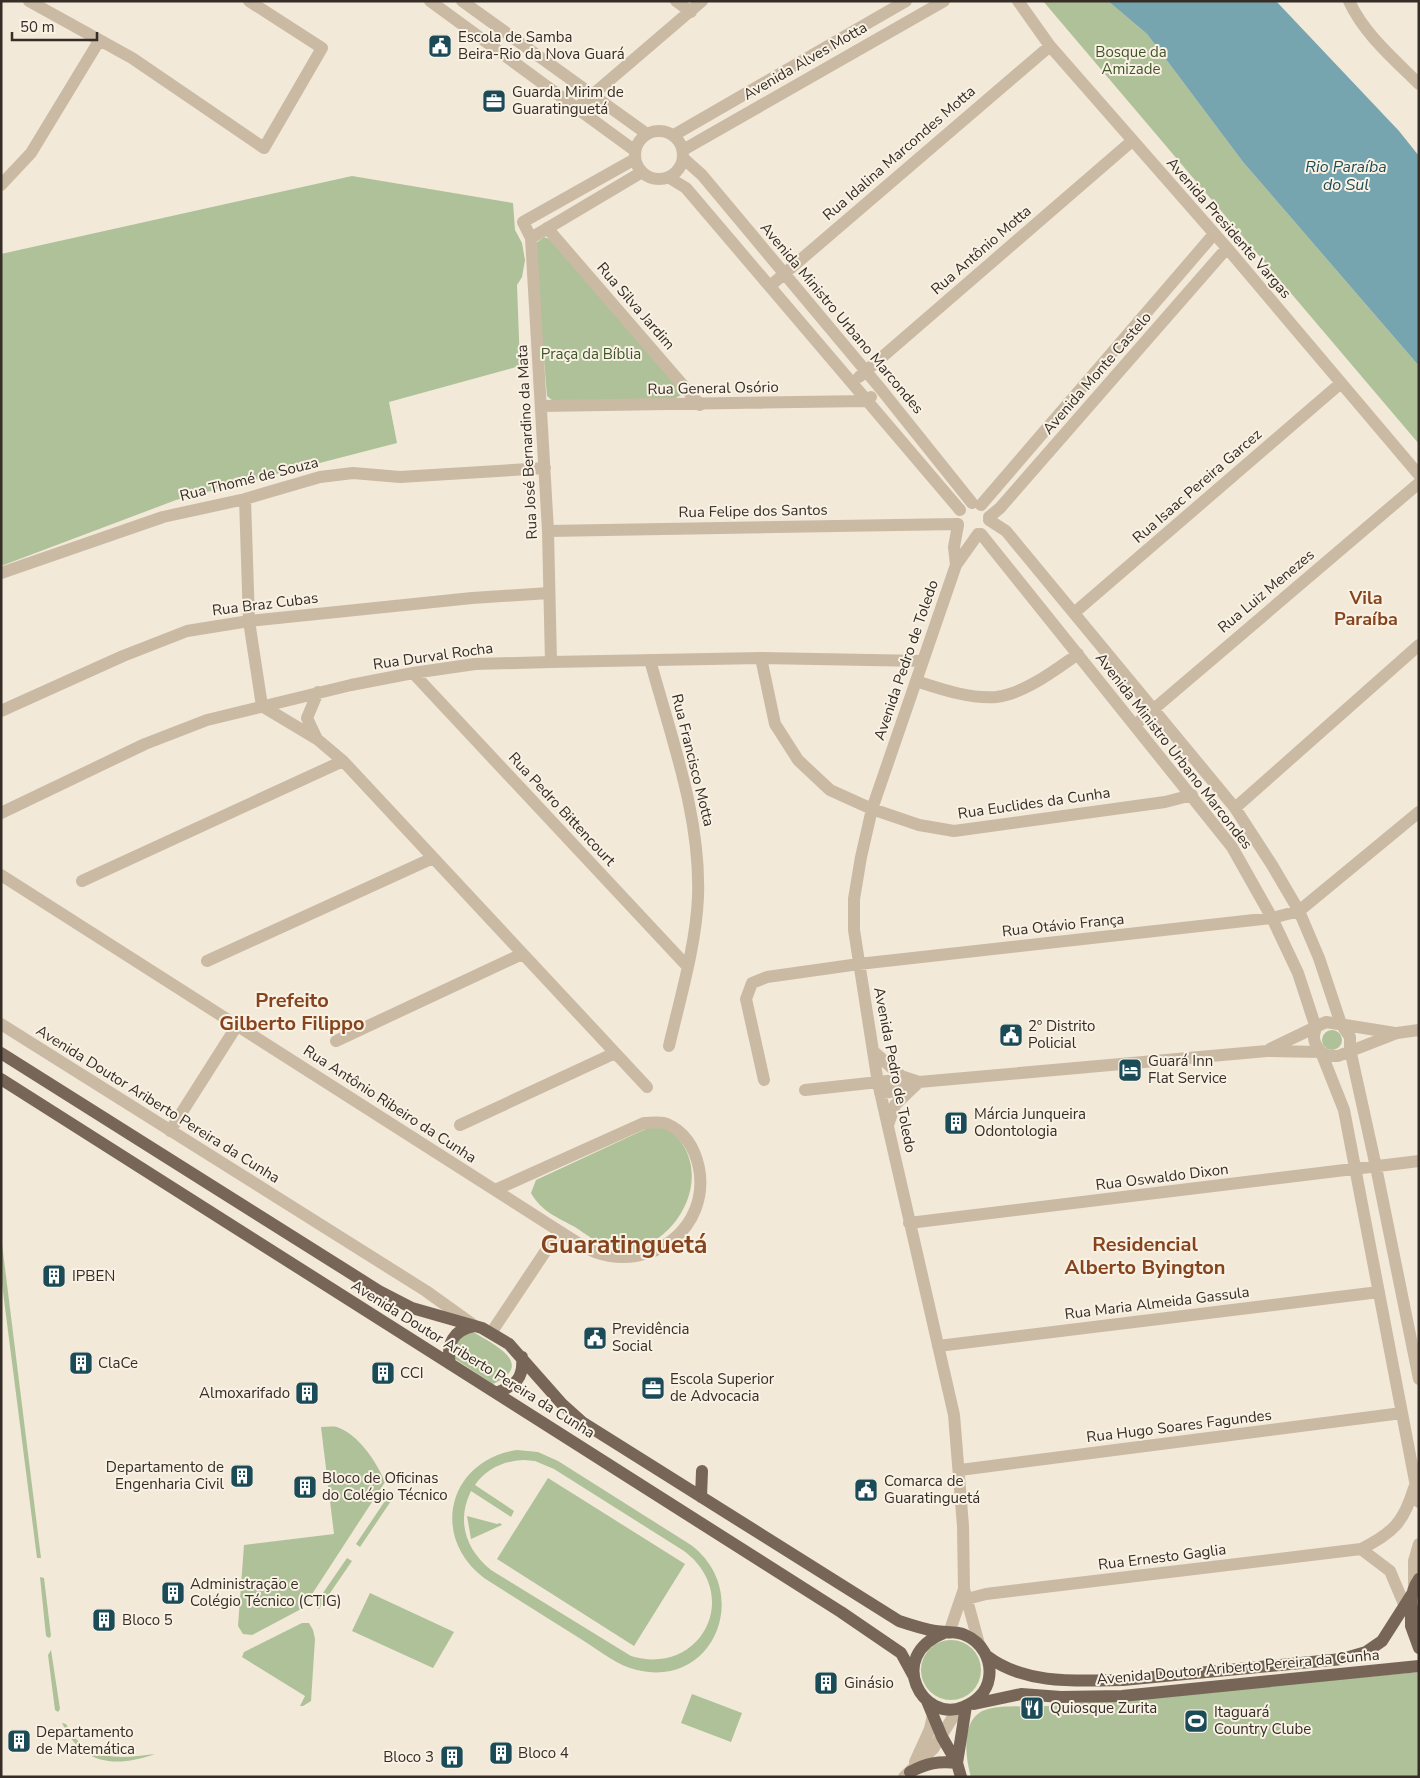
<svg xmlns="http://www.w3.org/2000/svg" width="1420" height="1778" font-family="'Nunito Sans',sans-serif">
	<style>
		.green { fill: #aec198; fill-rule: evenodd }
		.water { fill: #77a5af }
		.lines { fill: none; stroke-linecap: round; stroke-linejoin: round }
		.minor { stroke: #cabaa4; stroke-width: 12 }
		.major { stroke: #776657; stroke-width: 12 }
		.labels { text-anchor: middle; stroke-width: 4; stroke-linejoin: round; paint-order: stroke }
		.poi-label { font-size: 15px; fill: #352d26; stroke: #f9f2e4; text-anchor: start }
		.park-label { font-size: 15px; fill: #3f5429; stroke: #f9f2e4 }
		.street-label { font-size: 15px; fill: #352d26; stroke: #f9f2e4 }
		.water-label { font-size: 16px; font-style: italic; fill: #1b4b57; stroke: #f9f2e4 }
		.quarter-label { font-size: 18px; font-weight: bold; fill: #85441e; stroke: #f9f2e4 }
		.district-label { font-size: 20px; font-weight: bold; fill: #85441e; stroke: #f9f2e4 }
		.town-label { font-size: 25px; font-weight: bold; fill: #85441e; stroke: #f9f2e4 }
	</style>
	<rect width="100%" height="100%" fill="#f2e9d8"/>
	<path class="green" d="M 1043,1 L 1108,1 L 1147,34 L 1243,162 L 1419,366 L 1419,444 Z
		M 352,176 L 513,203 L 515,230 L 522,243 L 525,260 L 522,277 L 517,285 L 520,366 L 389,402 L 397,443 L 176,500 L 1,566 L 1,254 Z
		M 544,237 L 554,241 L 681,388 L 681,395 L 674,399 L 553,401 L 547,396 L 535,251 L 536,243 Z
		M1322 1040a10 10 0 1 1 20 0a10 10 0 1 1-20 0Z
		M 663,1127 C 668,1130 675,1134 678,1138 C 713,1180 676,1244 627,1251 C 609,1253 589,1236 575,1227 C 557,1217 542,1212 531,1193 L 536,1180 L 648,1128 Z
		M 1,1236 L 41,1558 L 37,1558 L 1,1276 Z
		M 473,1332 C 495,1345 536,1364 493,1384 L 455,1359 L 456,1338 Z
		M 321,1427 C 326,1427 332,1426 337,1427 C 359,1435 376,1461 385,1482 L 303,1608 L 252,1635 L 243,1634 L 238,1626 L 244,1545 L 334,1534 Z
		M 517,1450 L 538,1452 L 558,1461 L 691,1545 C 753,1592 714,1689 637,1670 C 618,1666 600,1651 584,1641 C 550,1620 517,1599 484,1578 C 429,1536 449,1460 517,1450 ZM 524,1460 L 535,1461 L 554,1469 L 684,1551 C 743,1595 701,1677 631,1656 L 491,1570 C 466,1550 456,1521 471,1491 L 511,1517 L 514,1511 L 475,1485 C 487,1468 504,1461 524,1460 Z
		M 548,1478 L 685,1564 L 634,1646 L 497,1559 Z
		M 389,1495 L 393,1498 L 360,1547 L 356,1544 Z
		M 467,1516 L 497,1524 L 500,1523 L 502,1525 L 471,1539 Z
		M 347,1558 L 352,1561 L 319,1609 L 314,1606 Z
		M 40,1577 L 44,1578 L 51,1636 L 49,1638 L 46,1636 Z
		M 370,1593 L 454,1632 L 433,1668 L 352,1631 Z
		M 302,1623 L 309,1623 L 313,1630 L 315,1639 L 311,1701 L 303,1706 L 300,1706 L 305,1696 L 242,1657 L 244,1652 Z
		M921 1670a30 30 0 1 1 60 0a30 30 0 1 1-60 0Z
		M 51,1650 L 60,1709 L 58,1712 L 55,1710 L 48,1655 Z
		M 1419,1672 L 1419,1777 L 971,1777 C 965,1756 960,1716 988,1709 C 1004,1705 1030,1707 1047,1706 Z
		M 692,1694 L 742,1713 L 731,1742 L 681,1723 Z
		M 62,1723 L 66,1724 C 86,1762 118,1759 155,1754 C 115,1768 82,1765 62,1723 Z"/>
	<path class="water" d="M 1108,1 L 1276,1 L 1399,131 L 1419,156 L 1419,366 L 1243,162 L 1147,34 Z"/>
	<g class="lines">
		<path class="minor" d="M 29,1 L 132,58 L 264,148 L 322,48 L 249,1
			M 430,1 L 634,150
			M 462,1 L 647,134
			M 676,1 L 691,12
			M 1018,1 L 1050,46 L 1227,248 L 1419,475
			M 1349,1 C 1364,34 1394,59 1419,84
			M 577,108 L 702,1
			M635 155a24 24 0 1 1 48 0a24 24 0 1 1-48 0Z
			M 674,135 L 906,1
			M 683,150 L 944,1
			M 683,158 L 702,175 L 880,388 L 972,503
			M 668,177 L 686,188 L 960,510
			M 1,185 L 31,153 L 99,41
			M 547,228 L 700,405
			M 531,238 L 642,172
			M 770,286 L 1050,46
			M 859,377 L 1132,141
			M 541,406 L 867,401 L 871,397
			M 245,499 L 249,621 L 262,706 L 317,739 L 343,761 L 647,1087
			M 981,505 L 1214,234
			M 989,517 L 1000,508 L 1227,248
			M 989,520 L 1006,531 L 1235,808 L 1272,865 L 1299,911 L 1319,958 L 1341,1024 L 1350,1037 L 1350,1049 L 1376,1167 L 1419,1379
			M 548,531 L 958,524
			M 978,534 L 956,565 L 872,809 L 861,857 L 854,899 L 854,930 L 878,1083 L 954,1415 L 963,1526 L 964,1589 L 979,1644
			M 981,534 L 1232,847 L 1272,918 L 1298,973 L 1316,1028 C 1312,1038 1314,1043 1321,1052 L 1344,1110 L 1419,1502
			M 956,565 L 954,547 L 958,525
			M 1,573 L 163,517 L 245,499 L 320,477 L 353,473 L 400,477 L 545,468
			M 1074,613 L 1341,383
			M 761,658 L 775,724 L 798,760 L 830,790 L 872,809 L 919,825 L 954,831 L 1165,802 L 1192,795
			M 650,660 C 671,737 701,817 698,897 C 696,945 680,999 669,1046
			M 551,662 L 548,531 L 531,238 L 523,222 L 635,159
			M 413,673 L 687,966
			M 916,681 C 941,689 969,699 996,697 C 1024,694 1055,670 1078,654
			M 1,711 L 123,656 L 187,631 L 249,621 L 472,598 L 549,593
			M 1135,725 L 1419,483
			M 317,739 L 307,718 L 318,692
			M 1235,808 L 1419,645
			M 1,813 L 145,744 L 207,720 L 351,685 L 413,673 L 475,664 L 551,662 L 761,658 L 923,661
			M 1,875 L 559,1231 C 570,1238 583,1247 595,1252 C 652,1272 710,1228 699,1168 C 695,1149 685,1132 667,1124 C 661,1121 651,1123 644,1123 L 495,1190
			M 82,881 L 343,761
			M 207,961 L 433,858
			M 1,1024 L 426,1291 L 472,1324
			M 336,1041 L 522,954
			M 1270,1049 L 1326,1022 L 1395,1033
			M 873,1051 L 901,1076 L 919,1082 L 1267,1051 L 1321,1052 L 1329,1056 L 1338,1056 L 1397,1033 L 1419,1030
			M 764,1080 L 746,999 L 752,983 L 767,977 L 859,964 L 1272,918 L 1299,911 L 1419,812
			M 805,1090 L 906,1079
			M 880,1093 L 909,1090
			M 460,1125 L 615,1053
			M 888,1125 L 895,1105 L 919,1082
			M 170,1131 L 238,1024
			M 909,1223 L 1419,1161
			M 491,1333 L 559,1231
			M 938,1346 L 1379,1292
			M 960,1470 L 1402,1413
			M 1361,1549 L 1390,1571 L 1404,1604
			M 1414,1585 L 1414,1561 L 1419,1544
			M 967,1599 L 986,1594 L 1361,1549 C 1393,1533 1404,1522 1414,1488
			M 949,1633 L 964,1589
			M 915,1762 L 930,1729 L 933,1715
			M 904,1777 L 933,1749 L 958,1709"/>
		<path class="major" d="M 1,1053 L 379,1291 L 412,1308 L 482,1328 L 509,1344 L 562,1404 L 582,1422 L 899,1621 C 911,1625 923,1629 935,1631 C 945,1633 956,1631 965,1635 C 982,1642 992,1660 989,1678 C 987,1692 976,1702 963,1707 C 923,1724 885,1656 944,1633
			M 1,1079 L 841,1612 L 901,1653 L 913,1675
			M 450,1364 C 446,1343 454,1330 474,1326
			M 496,1393 C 516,1385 524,1378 522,1357
			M 701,1497 L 702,1471
			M 1419,1579 C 1409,1593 1409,1611 1419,1625
			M 1411,1616 L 1411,1626 L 1419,1648
			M 987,1656 C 1025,1685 1078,1681 1123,1680 L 1342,1659 L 1366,1652 L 1382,1641 L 1412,1594
			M 927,1701 L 942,1737 L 957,1763 L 961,1777
			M 974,1704 L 1021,1694 L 1061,1697 L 1122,1696 L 1419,1666
			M 957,1763 L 966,1706
			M 910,1772 C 927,1763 938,1761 957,1763"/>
	</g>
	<defs>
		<g id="civic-square" transform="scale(1.25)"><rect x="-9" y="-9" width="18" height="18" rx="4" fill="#1b4b57" stroke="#f9f2e4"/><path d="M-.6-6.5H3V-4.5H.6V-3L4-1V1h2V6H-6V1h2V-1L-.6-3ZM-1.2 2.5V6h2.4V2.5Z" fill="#fff"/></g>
		<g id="office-square" transform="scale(1.25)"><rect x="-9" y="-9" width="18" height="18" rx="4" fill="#1b4b57" stroke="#f9f2e4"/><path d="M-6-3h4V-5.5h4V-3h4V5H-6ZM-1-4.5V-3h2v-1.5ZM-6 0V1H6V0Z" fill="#fff"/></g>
		<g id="hotel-square" transform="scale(1.25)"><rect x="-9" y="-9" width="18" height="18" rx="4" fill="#1b4b57" stroke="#f9f2e4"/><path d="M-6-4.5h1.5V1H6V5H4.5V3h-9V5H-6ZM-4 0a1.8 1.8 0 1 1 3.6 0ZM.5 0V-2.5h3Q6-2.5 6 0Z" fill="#fff"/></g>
		<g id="building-square" transform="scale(1.25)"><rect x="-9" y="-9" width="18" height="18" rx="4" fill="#1b4b57" stroke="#f9f2e4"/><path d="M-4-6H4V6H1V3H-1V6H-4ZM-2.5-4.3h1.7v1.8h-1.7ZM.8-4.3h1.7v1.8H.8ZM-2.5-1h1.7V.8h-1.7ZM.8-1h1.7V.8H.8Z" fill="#fff"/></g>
		<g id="restaurant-square" transform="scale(1.25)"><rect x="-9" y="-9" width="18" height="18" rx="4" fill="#1b4b57" stroke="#f9f2e4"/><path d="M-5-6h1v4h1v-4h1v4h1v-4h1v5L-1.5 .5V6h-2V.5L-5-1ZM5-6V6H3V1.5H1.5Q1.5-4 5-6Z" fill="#fff"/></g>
		<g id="stadium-square" transform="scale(1.25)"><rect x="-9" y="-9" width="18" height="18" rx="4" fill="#1b4b57" stroke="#f9f2e4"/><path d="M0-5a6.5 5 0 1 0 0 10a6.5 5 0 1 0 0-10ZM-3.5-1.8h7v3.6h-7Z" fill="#fff"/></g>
	</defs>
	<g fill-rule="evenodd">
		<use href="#civic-square" x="440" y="46"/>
		<use href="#office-square" x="494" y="101"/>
		<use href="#civic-square" x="1011" y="1035"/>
		<use href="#hotel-square" x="1130" y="1070"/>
		<use href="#building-square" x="956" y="1123"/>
		<use href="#building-square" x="54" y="1276"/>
		<use href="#civic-square" x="595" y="1338"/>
		<use href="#building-square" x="81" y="1363"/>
		<use href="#building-square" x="383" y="1373"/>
		<use href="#office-square" x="653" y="1388"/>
		<use href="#building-square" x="307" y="1393"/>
		<use href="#building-square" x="242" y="1476"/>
		<use href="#building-square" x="305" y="1487"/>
		<use href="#civic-square" x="866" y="1490"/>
		<use href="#building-square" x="173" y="1593"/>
		<use href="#building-square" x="104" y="1620"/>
		<use href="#building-square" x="826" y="1683"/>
		<use href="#restaurant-square" x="1032" y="1708"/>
		<use href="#stadium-square" x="1196" y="1721"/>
		<use href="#building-square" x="19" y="1741"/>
		<use href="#building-square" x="501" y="1753"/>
		<use href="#building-square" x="452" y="1757"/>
	</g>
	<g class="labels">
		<g class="poi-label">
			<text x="458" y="42">Escola de Samba<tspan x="458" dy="17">Beira-Rio da Nova Guará</tspan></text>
			<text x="512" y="97">Guarda Mirim de<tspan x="512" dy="17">Guaratinguetá</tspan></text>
			<text x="1028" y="1031">2º Distrito<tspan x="1028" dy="17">Policial</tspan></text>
			<text x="1148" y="1066">Guará Inn<tspan x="1148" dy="17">Flat Service</tspan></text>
			<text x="974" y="1119">Márcia Junqueira<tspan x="974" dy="17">Odontologia</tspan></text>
			<text x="72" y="1281">IPBEN</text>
			<text x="612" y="1334">Previdência<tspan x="612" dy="17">Social</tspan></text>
			<text x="98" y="1368">ClaCe</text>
			<text x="400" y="1378">CCI</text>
			<text x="670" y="1384">Escola Superior<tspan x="670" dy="17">de Advocacia</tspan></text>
			<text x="290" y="1398" text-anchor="end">Almoxarifado</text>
			<text x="224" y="1472" text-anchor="end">Departamento de<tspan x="224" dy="17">Engenharia Civil</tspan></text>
			<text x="322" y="1483">Bloco de Oficinas<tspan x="322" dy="17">do Colégio Técnico</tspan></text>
			<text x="884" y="1486">Comarca de<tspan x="884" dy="17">Guaratinguetá</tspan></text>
			<text x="190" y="1589">Administração e<tspan x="190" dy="17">Colégio Técnico (CTIG)</tspan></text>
			<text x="122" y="1625">Bloco 5</text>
			<text x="844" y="1688">Ginásio</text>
			<text x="1050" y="1713">Quiosque Zurita</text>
			<text x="1214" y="1717">Itaguará<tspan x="1214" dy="17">Country Clube</tspan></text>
			<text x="36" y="1737">Departamento<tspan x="36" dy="17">de Matemática</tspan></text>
			<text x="518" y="1758">Bloco 4</text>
			<text x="434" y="1762" text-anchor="end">Bloco 3</text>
		</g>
		<g class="park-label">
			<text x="1131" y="57">Bosque da<tspan x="1131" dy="17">Amizade</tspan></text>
			<text x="591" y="359">Praça da Bíblia</text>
		</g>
		<g class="street-label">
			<text transform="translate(805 61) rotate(-30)" y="5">Avenida Alves Motta</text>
			<text transform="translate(899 153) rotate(-41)" y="5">Rua Idalina Marcondes Motta</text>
			<text transform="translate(1229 228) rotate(49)" y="5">Avenida Presidente Vargas</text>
			<text transform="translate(981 250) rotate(-41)" y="5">Rua Antônio Motta</text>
			<text transform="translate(636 306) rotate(49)" y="5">Rua Silva Jardim</text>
			<text transform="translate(842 318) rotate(50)" y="5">Avenida Ministro Urbano Marcondes</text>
			<text transform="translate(1097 373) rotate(-49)" y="5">Avenida Monte Castelo</text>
			<text transform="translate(713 388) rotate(-1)" y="5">Rua General Osório</text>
			<text transform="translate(527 442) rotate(-93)" y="5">Rua José Bernardino da Mata</text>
			<text transform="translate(249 479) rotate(-14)" y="5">Rua Thomé de Souza</text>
			<text transform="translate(1197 486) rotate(-41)" y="5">Rua Isaac Pereira Garcez</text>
			<text transform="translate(753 511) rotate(-1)" y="5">Rua Felipe dos Santos</text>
			<text transform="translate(1266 591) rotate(-40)" y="5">Rua Luiz Menezes</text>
			<text transform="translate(265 604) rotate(-7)" y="5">Rua Braz Cubas</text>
			<text transform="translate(433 656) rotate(-8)" y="5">Rua Durval Rocha</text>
			<text transform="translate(906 660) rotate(-71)" y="5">Avenida Pedro de Toledo</text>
			<text transform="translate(1174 751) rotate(52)" y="5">Avenida Ministro Urbano Marcondes</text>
			<text transform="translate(693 760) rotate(76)" y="5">Rua Francisco Motta</text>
			<text transform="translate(1034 803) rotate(-8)" y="5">Rua Euclides da Cunha</text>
			<text transform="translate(562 809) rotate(47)" y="5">Rua Pedro Bittencourt</text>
			<text transform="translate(1063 925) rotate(-6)" y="5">Rua Otávio França</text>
			<text transform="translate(895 1070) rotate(79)" y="5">Avenida Pedro de Toledo</text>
			<text transform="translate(158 1104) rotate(32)" y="5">Avenida Doutor Ariberto Pereira da Cunha</text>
			<text transform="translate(390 1104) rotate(33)" y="5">Rua Antônio Ribeiro da Cunha</text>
			<text transform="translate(1162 1177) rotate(-7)" y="5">Rua Oswaldo Dixon</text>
			<text transform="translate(1157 1303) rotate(-7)" y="5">Rua Maria Almeida Gassula</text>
			<text transform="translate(473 1359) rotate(32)" y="5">Avenida Doutor Ariberto Pereira da Cunha</text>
			<text transform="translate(1179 1426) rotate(-7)" y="5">Rua Hugo Soares Fagundes</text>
			<text transform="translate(1162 1557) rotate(-7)" y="5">Rua Ernesto Gaglia</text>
			<text transform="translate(1238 1667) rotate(-5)" y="5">Avenida Doutor Ariberto Pereira da Cunha</text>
		</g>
		<g class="water-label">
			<text x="1346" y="172">Rio Paraíba<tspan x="1346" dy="18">do Sul</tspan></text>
		</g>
		<g class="quarter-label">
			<text x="1366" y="604">Vila<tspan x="1366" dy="21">Paraíba</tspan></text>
		</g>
		<g class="district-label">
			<text x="292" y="1007">Prefeito<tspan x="292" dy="23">Gilberto Filippo</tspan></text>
			<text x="1145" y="1251">Residencial<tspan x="1145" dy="23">Alberto Byington</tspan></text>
		</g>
		<g class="town-label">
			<text x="624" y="1253">Guaratinguetá</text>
		</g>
	</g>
	<rect width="1420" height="1778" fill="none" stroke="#352d26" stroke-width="5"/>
	<path d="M12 32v8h85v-8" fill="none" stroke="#352d26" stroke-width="2.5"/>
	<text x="20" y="32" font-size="15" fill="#352d26" stroke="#f9f2e4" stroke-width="4" paint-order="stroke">50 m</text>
</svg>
